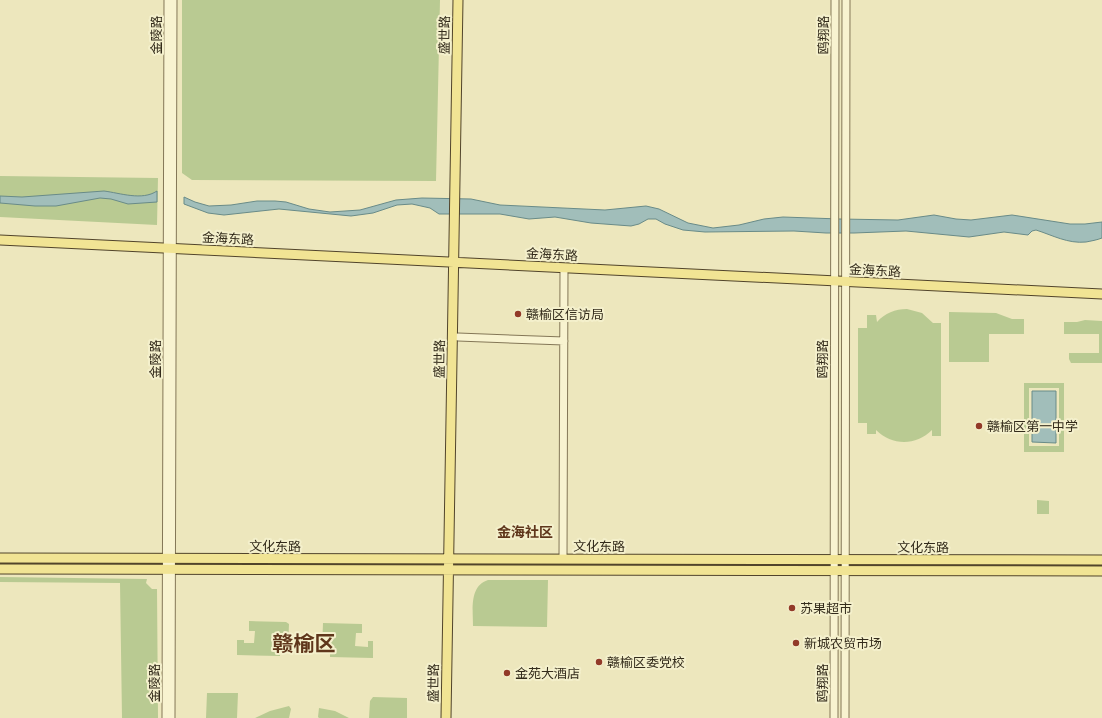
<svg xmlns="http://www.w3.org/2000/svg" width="1102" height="718" font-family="'IBM Plex Serif','Noto Sans SC',serif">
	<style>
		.green { fill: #b9ca92; fill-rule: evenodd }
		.water { fill: #a1beba; stroke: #698b88 }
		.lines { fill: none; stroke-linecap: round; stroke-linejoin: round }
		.minor-casing { stroke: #847757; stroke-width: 9 }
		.major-casing { stroke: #51442b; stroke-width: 11 }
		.minor { stroke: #f8f3d0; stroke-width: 7 }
		.major { stroke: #f1e494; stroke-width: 9 }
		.poi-dot { fill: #923a28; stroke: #f4f0cc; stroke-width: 1.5 }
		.labels { text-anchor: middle; stroke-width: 4; stroke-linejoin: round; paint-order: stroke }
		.street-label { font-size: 13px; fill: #332b1b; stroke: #f4f0cc }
		.poi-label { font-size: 13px; fill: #332b1b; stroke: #f4f0cc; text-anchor: start }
		.neighbourhood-label { font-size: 14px; font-weight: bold; fill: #5f361b; stroke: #f4f0cc }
		.town-label { font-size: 21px; font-weight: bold; fill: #5f361b; stroke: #f4f0cc }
	</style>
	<rect width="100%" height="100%" fill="#ede7bd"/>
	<path class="green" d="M 182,0 L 440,0 L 436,181 L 192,180 L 182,173 Z
		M 0,176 L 158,178 L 157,225 L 0,217 Z
		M 907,309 L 922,313 L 933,323 L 941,323 L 941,436 L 932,436 L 932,430 C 916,446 892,446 876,430 L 876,434 L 867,434 L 867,423 L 858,423 L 858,328 L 867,328 L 867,315 L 876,315 L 877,322 C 885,313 895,309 907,309 Z
		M 949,312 L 996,313 L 1012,319 L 1024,319 L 1024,334 L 989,334 L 989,362 L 949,362 Z
		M 1085,320 L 1102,321 L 1102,363 L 1071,363 L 1069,359 L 1069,353 L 1099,353 L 1099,334 L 1064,334 L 1064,322 L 1077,322 Z
		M 1024,383 L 1064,383 L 1064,452 L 1024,452 ZM 1029,388 L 1059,388 L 1059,446 L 1029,446 Z
		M 1037,500 L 1049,501 L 1049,514 L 1037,514 Z
		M 0,577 L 147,579 L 146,583 L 152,589 L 157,589 L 158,718 L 122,718 L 120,583 L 0,582 Z
		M 488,580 L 548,580 L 547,627 L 473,626 C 473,610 469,586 488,580 Z
		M 249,621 L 286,622 L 289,624 L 288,647 L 286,649 L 280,649 L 280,656 L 237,655 L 237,640 L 244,640 L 244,643 L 254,643 L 255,631 L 249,631 Z
		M 323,623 L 362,624 L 362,633 L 356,633 L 355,646 L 368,647 L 368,641 L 373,641 L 373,658 L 330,657 L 330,651 L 322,650 Z
		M 207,693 L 238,693 L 237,718 L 206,718 Z
		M 373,697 L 407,698 L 407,718 L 369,718 L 370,701 Z
		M 289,706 L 291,709 L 289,718 L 255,718 L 270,711 Z
		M 319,708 L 335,711 L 349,718 L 319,718 L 318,717 Z"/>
	<path class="water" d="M 104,191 C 120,193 142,201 157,191 L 157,202 L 128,204 L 111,199 L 100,198 L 56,206 L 35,206 L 0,203 L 0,196 L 22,197 Z
		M 184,197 L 195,202 L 209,206 L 231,205 L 257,201 L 275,201 L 286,202 L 309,209 L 330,212 L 360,210 L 396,200 L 422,198 L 471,199 L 500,205 L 605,210 L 646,206 L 659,209 L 688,223 L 713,228 L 739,225 L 764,219 L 783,217 L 840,219 L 898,220 L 934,215 L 956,219 L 971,220 L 1012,215 L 1070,224 L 1085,224 L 1102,222 L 1102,238 C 1097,240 1091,241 1086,242 C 1068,244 1052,235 1036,230 L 1032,231 L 1028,235 L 1004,232 L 969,237 L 906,231 L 854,233 L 826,233 L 794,231 L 705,232 L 683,230 L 665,224 L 656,219 L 648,219 L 639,224 L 631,226 L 591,223 L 555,217 L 529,219 L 500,214 L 439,214 L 430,208 L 412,204 L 397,205 L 373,213 L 351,216 L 279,209 L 224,215 L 208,213 L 184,204 Z
		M 1032,391 L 1056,391 L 1056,443 L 1032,442 Z"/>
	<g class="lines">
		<g class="minor-casing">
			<path id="minor" d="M 458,337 L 564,341
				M 563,559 L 564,268
				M 166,718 L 168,0
				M 171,718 L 173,0
				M 834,718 L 835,0
				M 845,718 L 846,0"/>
		</g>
		<g class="major-casing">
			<path id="major" d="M 0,240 L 1102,294
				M 0,558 L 1102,560
				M 0,569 L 1102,571
				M 446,718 L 458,0"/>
		</g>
		<use href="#minor" class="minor"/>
		<use href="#major" class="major"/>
	</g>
	<g class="poi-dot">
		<circle cx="518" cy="314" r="4"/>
		<circle cx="979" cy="426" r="4"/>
		<circle cx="792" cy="608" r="4"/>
		<circle cx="796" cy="643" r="4"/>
		<circle cx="599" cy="662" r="4"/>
		<circle cx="507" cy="673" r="4"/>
	</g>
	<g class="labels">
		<g class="street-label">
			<text transform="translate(156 35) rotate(-90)" y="5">金陵路</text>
			<text transform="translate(444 35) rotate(-89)" y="5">盛世路</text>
			<text transform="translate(823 35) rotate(-90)" y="5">鸥翔路</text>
			<text transform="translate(228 238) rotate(3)" y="5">金海东路</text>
			<text transform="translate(552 254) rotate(3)" y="5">金海东路</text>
			<text transform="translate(875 270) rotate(3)" y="5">金海东路</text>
			<text transform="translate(155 359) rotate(-90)" y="5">金陵路</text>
			<text transform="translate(439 359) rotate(-89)" y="5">盛世路</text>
			<text transform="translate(822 359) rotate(-90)" y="5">鸥翔路</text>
			<text x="275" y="551">文化东路</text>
			<text x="599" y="551">文化东路</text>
			<text x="923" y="552">文化东路</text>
			<text transform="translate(154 683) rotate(-90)" y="5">金陵路</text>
			<text transform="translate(433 683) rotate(-89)" y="5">盛世路</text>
			<text transform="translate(822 683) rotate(-90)" y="5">鸥翔路</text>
		</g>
		<g class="poi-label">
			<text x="526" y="319">赣榆区信访局</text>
			<text x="987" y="431">赣榆区第一中学</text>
			<text x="800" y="613">苏果超市</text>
			<text x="804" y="648">新城农贸市场</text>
			<text x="607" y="667">赣榆区委党校</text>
			<text x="515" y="678">金苑大酒店</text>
		</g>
		<g class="neighbourhood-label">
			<text x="525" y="537">金海社区</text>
		</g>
		<g class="town-label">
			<text x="304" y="651">赣榆区</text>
		</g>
	</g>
</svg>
